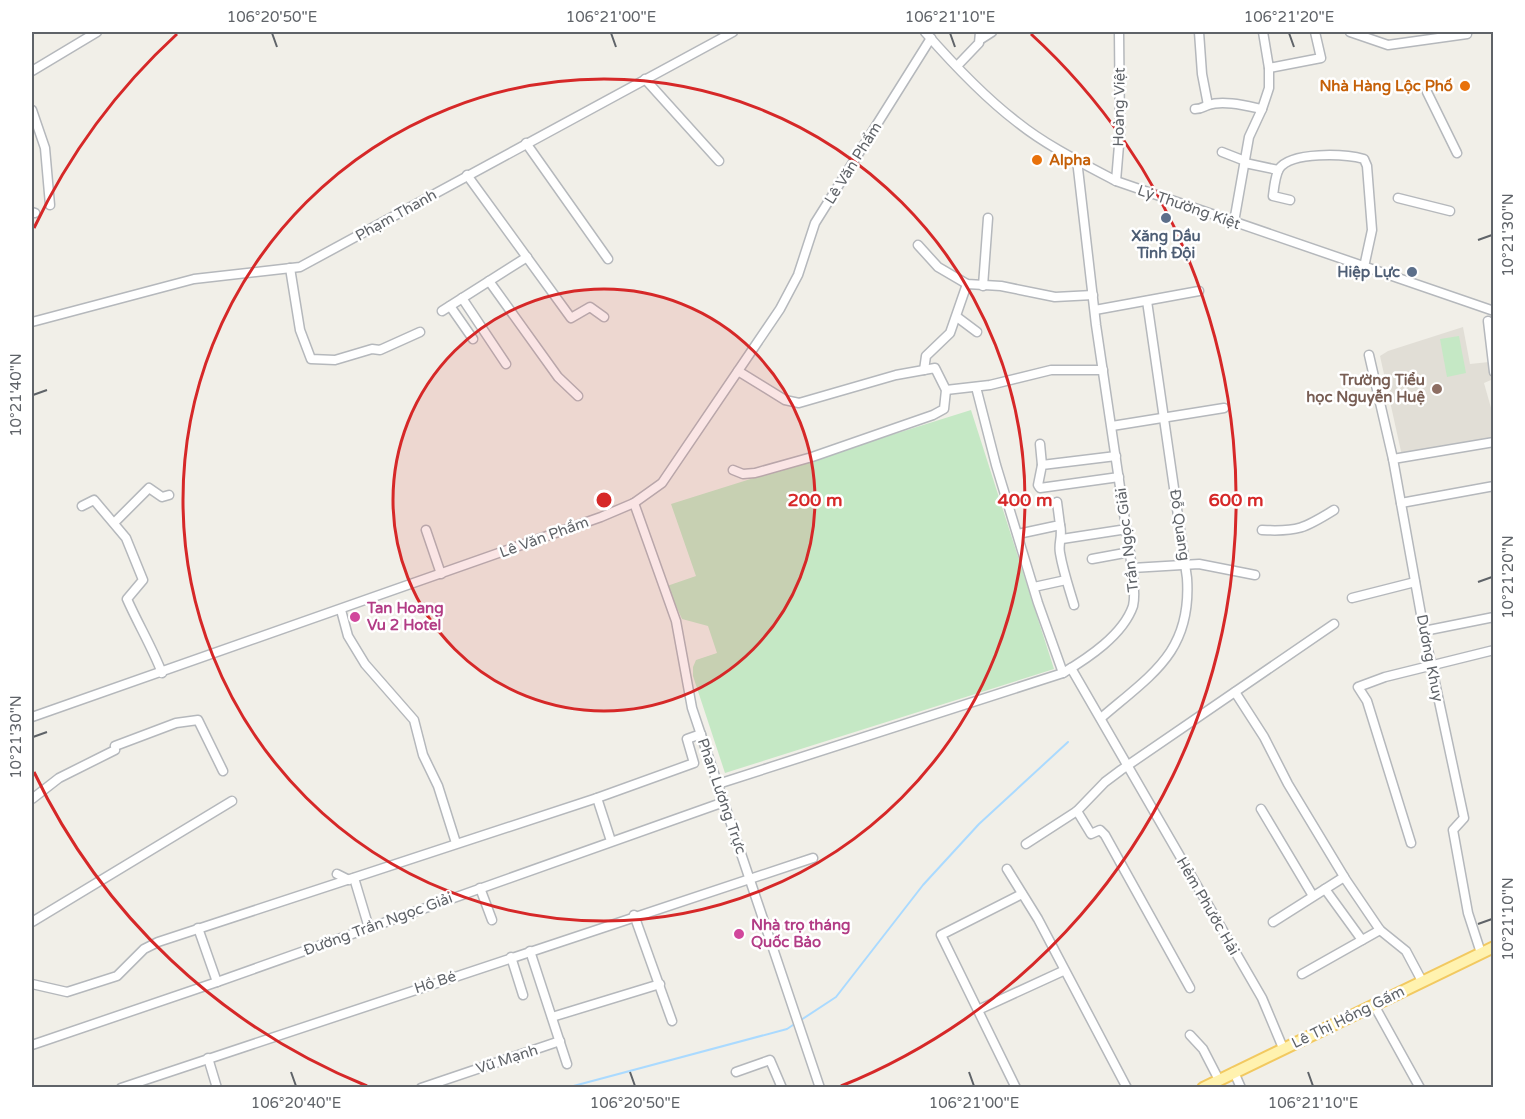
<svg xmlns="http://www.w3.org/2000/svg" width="1525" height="1119" font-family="'Varela Round',sans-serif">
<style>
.education{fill:#e1ded6}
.green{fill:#c5e8c5}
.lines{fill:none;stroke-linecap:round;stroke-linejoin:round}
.stream{stroke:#aadaff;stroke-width:2}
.minor-casing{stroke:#b5b8bc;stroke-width:11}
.major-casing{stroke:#f2c960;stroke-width:14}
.minor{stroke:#fff;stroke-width:8}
.major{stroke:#fff2af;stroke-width:10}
.ticks{fill:none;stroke:#5f6368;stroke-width:2}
.ring{fill:none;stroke:#d62828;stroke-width:3}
.food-dot{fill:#e8710a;stroke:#fff;stroke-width:2}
.service-dot{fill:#5c6f8a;stroke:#fff;stroke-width:2}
.education-dot{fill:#8d6e63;stroke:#fff;stroke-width:2}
.hotel-dot{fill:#d1479c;stroke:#fff;stroke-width:2}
.labels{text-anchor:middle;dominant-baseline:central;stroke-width:5;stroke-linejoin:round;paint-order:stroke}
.food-label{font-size:15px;font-weight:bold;fill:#c56008;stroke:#fff;text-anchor:end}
.street-label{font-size:15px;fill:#5f6368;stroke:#fff}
.service-label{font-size:15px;font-weight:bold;fill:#4e5e75;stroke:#fff}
.education-label{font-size:15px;font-weight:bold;fill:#785e54;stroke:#fff;text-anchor:end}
.hotel-label{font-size:15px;font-weight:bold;fill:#b23c85;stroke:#fff;text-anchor:start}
.centre{fill:#d62828;stroke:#fff;stroke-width:3}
.ring-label{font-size:18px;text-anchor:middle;font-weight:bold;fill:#d62828;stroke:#fff;stroke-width:5;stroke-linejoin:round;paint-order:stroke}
.neatline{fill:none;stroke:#5f6368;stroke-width:2}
.ticks-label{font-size:15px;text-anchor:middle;fill:#5f6368}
</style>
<rect width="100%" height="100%" fill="#f1efe8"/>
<polygon class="education" points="1463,327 1470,364 1489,362 1491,380 1484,383 1493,415 1493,440 1402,456 1380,356 1388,351"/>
<g class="green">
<polygon points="1459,336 1466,373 1447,377 1440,339"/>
<polygon points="971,410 1054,669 725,773 693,676 693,667 696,660 717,653 708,626 682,619 667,586 696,576 671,504"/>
</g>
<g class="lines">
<g class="stream">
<polyline points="801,1020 836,997 923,885 979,824 1068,742"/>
<polyline points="566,1088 787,1029 796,1023"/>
</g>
<g class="minor-casing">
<g id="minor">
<path d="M925 32C953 64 983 96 1017 122 1047 146 1082 163 1116 181L1494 311"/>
<polyline points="1199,32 1202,74 1208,105"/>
<polyline points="1263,32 1269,68 1321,58 1315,32"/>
<polyline points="1350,32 1388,45 1467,34"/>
<polyline points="981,39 992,32"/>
<polyline points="957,66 979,43 980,32"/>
<polyline points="32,71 97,32"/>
<polyline points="645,79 719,161"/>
<polyline points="1427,92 1457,153"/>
<path d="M1195 109C1202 109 1203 107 1208 105 1224 100 1247 106 1262 109"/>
<polyline points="32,110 45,148 50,205"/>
<polyline points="526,143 608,259"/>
<polyline points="1222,152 1245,161"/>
<polyline points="1245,163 1278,170"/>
<polyline points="467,175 571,318 590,307 604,317"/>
<polyline points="1116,181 1120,133 1119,32"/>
<polyline points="1398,198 1450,211"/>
<path d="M1290 200 1273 196C1274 188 1275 176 1279 169 1291 151 1345 154 1364 159L1367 166 1372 230 1364 267"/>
<polyline points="32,212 35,213"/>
<polyline points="1234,222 1249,137 1262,109 1269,88 1269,68"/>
<polyline points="918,245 938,267 967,284 1001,286 1055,297 1093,295"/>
<polyline points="290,268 300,330 311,359 335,360 372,349 380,350 420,332"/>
<polyline points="489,281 558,377 578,396"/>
<polyline points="983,286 988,218"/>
<polyline points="462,298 506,364"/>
<polyline points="450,306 473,339"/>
<polyline points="1095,310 1199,291"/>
<polyline points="442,311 527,257"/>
<polyline points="957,317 977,332"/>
<polyline points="1488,321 1494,372"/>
<polyline points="32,322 194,279 300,267 733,32"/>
<polyline points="1369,355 1393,459 1424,631 1464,818 1453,830 1468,913 1481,953"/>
<polyline points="924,370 926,356 950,333 967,284"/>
<polyline points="976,387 996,465 1038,603 1063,673"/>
<polyline points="946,390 990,385 1051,370 1103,370"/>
<polyline points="1112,426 1224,408"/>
<polyline points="1040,444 1042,465"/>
<polyline points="1116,456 1042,465 1038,485 1040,488 1119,477"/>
<polyline points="1393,459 1494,442"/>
<polyline points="733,470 743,474 755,473 812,457 933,415 944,409 946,390 935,368 896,375 799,403 785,400 738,371"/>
<polyline points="634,503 676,621 692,708 820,1088"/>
<polyline points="1401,503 1494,486"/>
<path d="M82 506 94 500 126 538 143 580 127 599C138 624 152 647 162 673"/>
<polyline points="115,522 149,488 162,497 169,495"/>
<path d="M1060 525C1063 536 1058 543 1060 553 1063 571 1069 588 1074 605"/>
<polyline points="426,530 441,574"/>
<path d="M1262 530C1298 532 1305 528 1334 510"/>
<polyline points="1018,534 1060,525 1057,502"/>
<polyline points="1062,539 1127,529"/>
<polyline points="1092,559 1130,552"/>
<polyline points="1132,568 1199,564 1255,575"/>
<polyline points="1034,587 1066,580"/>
<polyline points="1352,598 1415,582"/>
<polyline points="341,610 348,636 365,664 414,720 423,755 438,786 456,843"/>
<polyline points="1424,631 1494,617"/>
<polyline points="1071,668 1262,998 1283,1048"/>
<polyline points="1235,692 1264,737 1288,784 1346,880 1380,930 1406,951 1422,981"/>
<polyline points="32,717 601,517 634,503 662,483 780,309 798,275 815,223 931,38"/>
<path d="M1101 718C1152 674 1192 652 1187 578L1147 301"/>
<polyline points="115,746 176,723 198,720 223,771"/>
<path d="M718 784 1063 673C1088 658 1123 635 1133 606 1136 594 1133 580 1132 568L1096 325 1077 160"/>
<polyline points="597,798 611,841"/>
<polyline points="32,799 59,778 115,750"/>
<polyline points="1261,809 1313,896"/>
<polyline points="1077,811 1091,834 1100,830 1105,835 1190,988"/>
<polyline points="1411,843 1367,701 1358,687 1385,677 1494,650"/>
<polyline points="1026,844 1077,811 1105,782 1121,770 1334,624"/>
<polyline points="1007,869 1038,919 1127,1088"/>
<polyline points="337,874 349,880"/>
<polyline points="354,878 369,928"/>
<polyline points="480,888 492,920"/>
<polyline points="1325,889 1362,940"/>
<polyline points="634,915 672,1021"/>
<polyline points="32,922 232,801"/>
<polyline points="1273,922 1344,877"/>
<polyline points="198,928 217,982"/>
<polyline points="530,951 567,1064"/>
<polyline points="511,957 523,995"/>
<polyline points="1302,974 1380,930"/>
<polyline points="32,984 67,992 117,976 144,949 158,942 597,798 694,763 687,739 701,734"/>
<polyline points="1374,1005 1420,1088"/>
<polyline points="978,1010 1063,971"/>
<polyline points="552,1017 660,984"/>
<polyline points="1190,1035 1203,1049 1219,1080"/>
<polyline points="32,1045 217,982 724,802"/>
<polyline points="208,1058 217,1088"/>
<polyline points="736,1072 770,1060 782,1088"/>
<polyline points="1234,1072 1241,1088"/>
<polyline points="121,1088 813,858"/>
<polyline points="421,1088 560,1041"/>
<polyline points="1016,1088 941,935 1022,894"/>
</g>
</g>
<g class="major-casing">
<polyline id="major" points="1203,1088 1494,947"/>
</g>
<use href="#minor" class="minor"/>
<use href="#major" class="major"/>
</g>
<path class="ticks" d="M272 33 277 47M611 33 616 47M950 33 955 47M1289 33 1294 47M1478 240 1492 235M33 395 47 390M1478 582 1492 577M33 737 47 732M1478 924 1492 919M291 1072 296 1086M630 1072 635 1086M969 1072 974 1086M1308 1072 1313 1086"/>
<circle cx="604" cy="500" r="211" fill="#d62828" fill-opacity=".12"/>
<g class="ring">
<circle cx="604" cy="500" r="211"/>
<circle cx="604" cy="500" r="421"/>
<path d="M367 1086A632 632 0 0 1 34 772M34 228A632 632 0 0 1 177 34M1031 34A632 632 0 0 1 841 1086"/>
</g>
<g class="food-dot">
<circle cx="1465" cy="86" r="6"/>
<circle cx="1037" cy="160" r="6"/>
</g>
<g class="service-dot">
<circle cx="1166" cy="218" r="6"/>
<circle cx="1412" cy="272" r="6"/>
</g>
<circle class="education-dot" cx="1437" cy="389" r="6"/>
<g class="hotel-dot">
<circle cx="355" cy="617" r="6"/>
<circle cx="739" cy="934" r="6"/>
</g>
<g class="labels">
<g class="food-label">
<text x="1453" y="86">Nhà Hàng Lộc Phố</text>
<text x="1049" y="160" text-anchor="start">Alpha</text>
</g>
<g class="street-label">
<text transform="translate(1119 107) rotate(-89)">Hoàng Việt</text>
<text transform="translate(853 163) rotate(-58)">Lê Văn Phẩm</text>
<text transform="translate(1189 207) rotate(19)">Lý Thường Kiệt</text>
<text transform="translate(396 215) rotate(-29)">Phạm Thanh</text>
<text transform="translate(1180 525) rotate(82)">Đỗ Quang</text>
<text transform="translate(544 537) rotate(-20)">Lê Văn Phẩm</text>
<text transform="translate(1127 540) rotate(-97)">Trần Ngọc Giải</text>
<text transform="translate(1430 658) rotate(79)">Dương Khuy</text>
<text transform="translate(722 796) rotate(71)">Phan Lương Trực</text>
<text transform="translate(1208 906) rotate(60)">Hẻm Phước Hải</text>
<text transform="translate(378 924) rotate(-20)">Đường Trần Ngọc Giải</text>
<text transform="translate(435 982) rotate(-18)">Hồ Bé</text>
<text transform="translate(1348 1017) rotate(-26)">Lê Thị Hồng Gấm</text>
<text transform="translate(507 1059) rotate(-18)">Vũ Mạnh</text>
</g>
<g class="service-label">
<text x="1166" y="236">Xăng Dầu<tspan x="1166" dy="17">Tỉnh Đội</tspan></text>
<text x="1400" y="272" text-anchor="end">Hiệp Lực</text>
</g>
<g class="education-label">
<text x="1425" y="380">Trường Tiểu<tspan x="1425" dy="17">học Nguyễn Huệ</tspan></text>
</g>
<g class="hotel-label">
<text x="367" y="608">Tan Hoang<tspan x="367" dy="17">Vu 2 Hotel</tspan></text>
<text x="751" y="925">Nhà trọ tháng<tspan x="751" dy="17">Quốc Bảo</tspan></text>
</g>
</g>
<circle cx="604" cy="500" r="9" class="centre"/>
<g class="ring-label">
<text x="815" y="506">200 m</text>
<text x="1025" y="506">400 m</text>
<text x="1236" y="506">600 m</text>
</g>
<rect width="1525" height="1119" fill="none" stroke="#ffffff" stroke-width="66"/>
<rect x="33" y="33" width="1459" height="1053" class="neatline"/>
<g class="ticks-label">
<text x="272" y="22">106°20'50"E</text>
<text x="611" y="22">106°21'00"E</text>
<text x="950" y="22">106°21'10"E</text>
<text x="1289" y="22">106°21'20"E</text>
<text transform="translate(1508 235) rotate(-90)" y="5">10°21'30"N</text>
<text transform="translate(16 395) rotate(-90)" y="5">10°21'40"N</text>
<text transform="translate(1508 577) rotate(-90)" y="5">10°21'20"N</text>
<text transform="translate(16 737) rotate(-90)" y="5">10°21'30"N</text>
<text transform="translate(1508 919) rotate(-90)" y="5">10°21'10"N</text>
<text x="296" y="1108">106°20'40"E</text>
<text x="635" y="1108">106°20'50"E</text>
<text x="974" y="1108">106°21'00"E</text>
<text x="1313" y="1108">106°21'10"E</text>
</g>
</svg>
